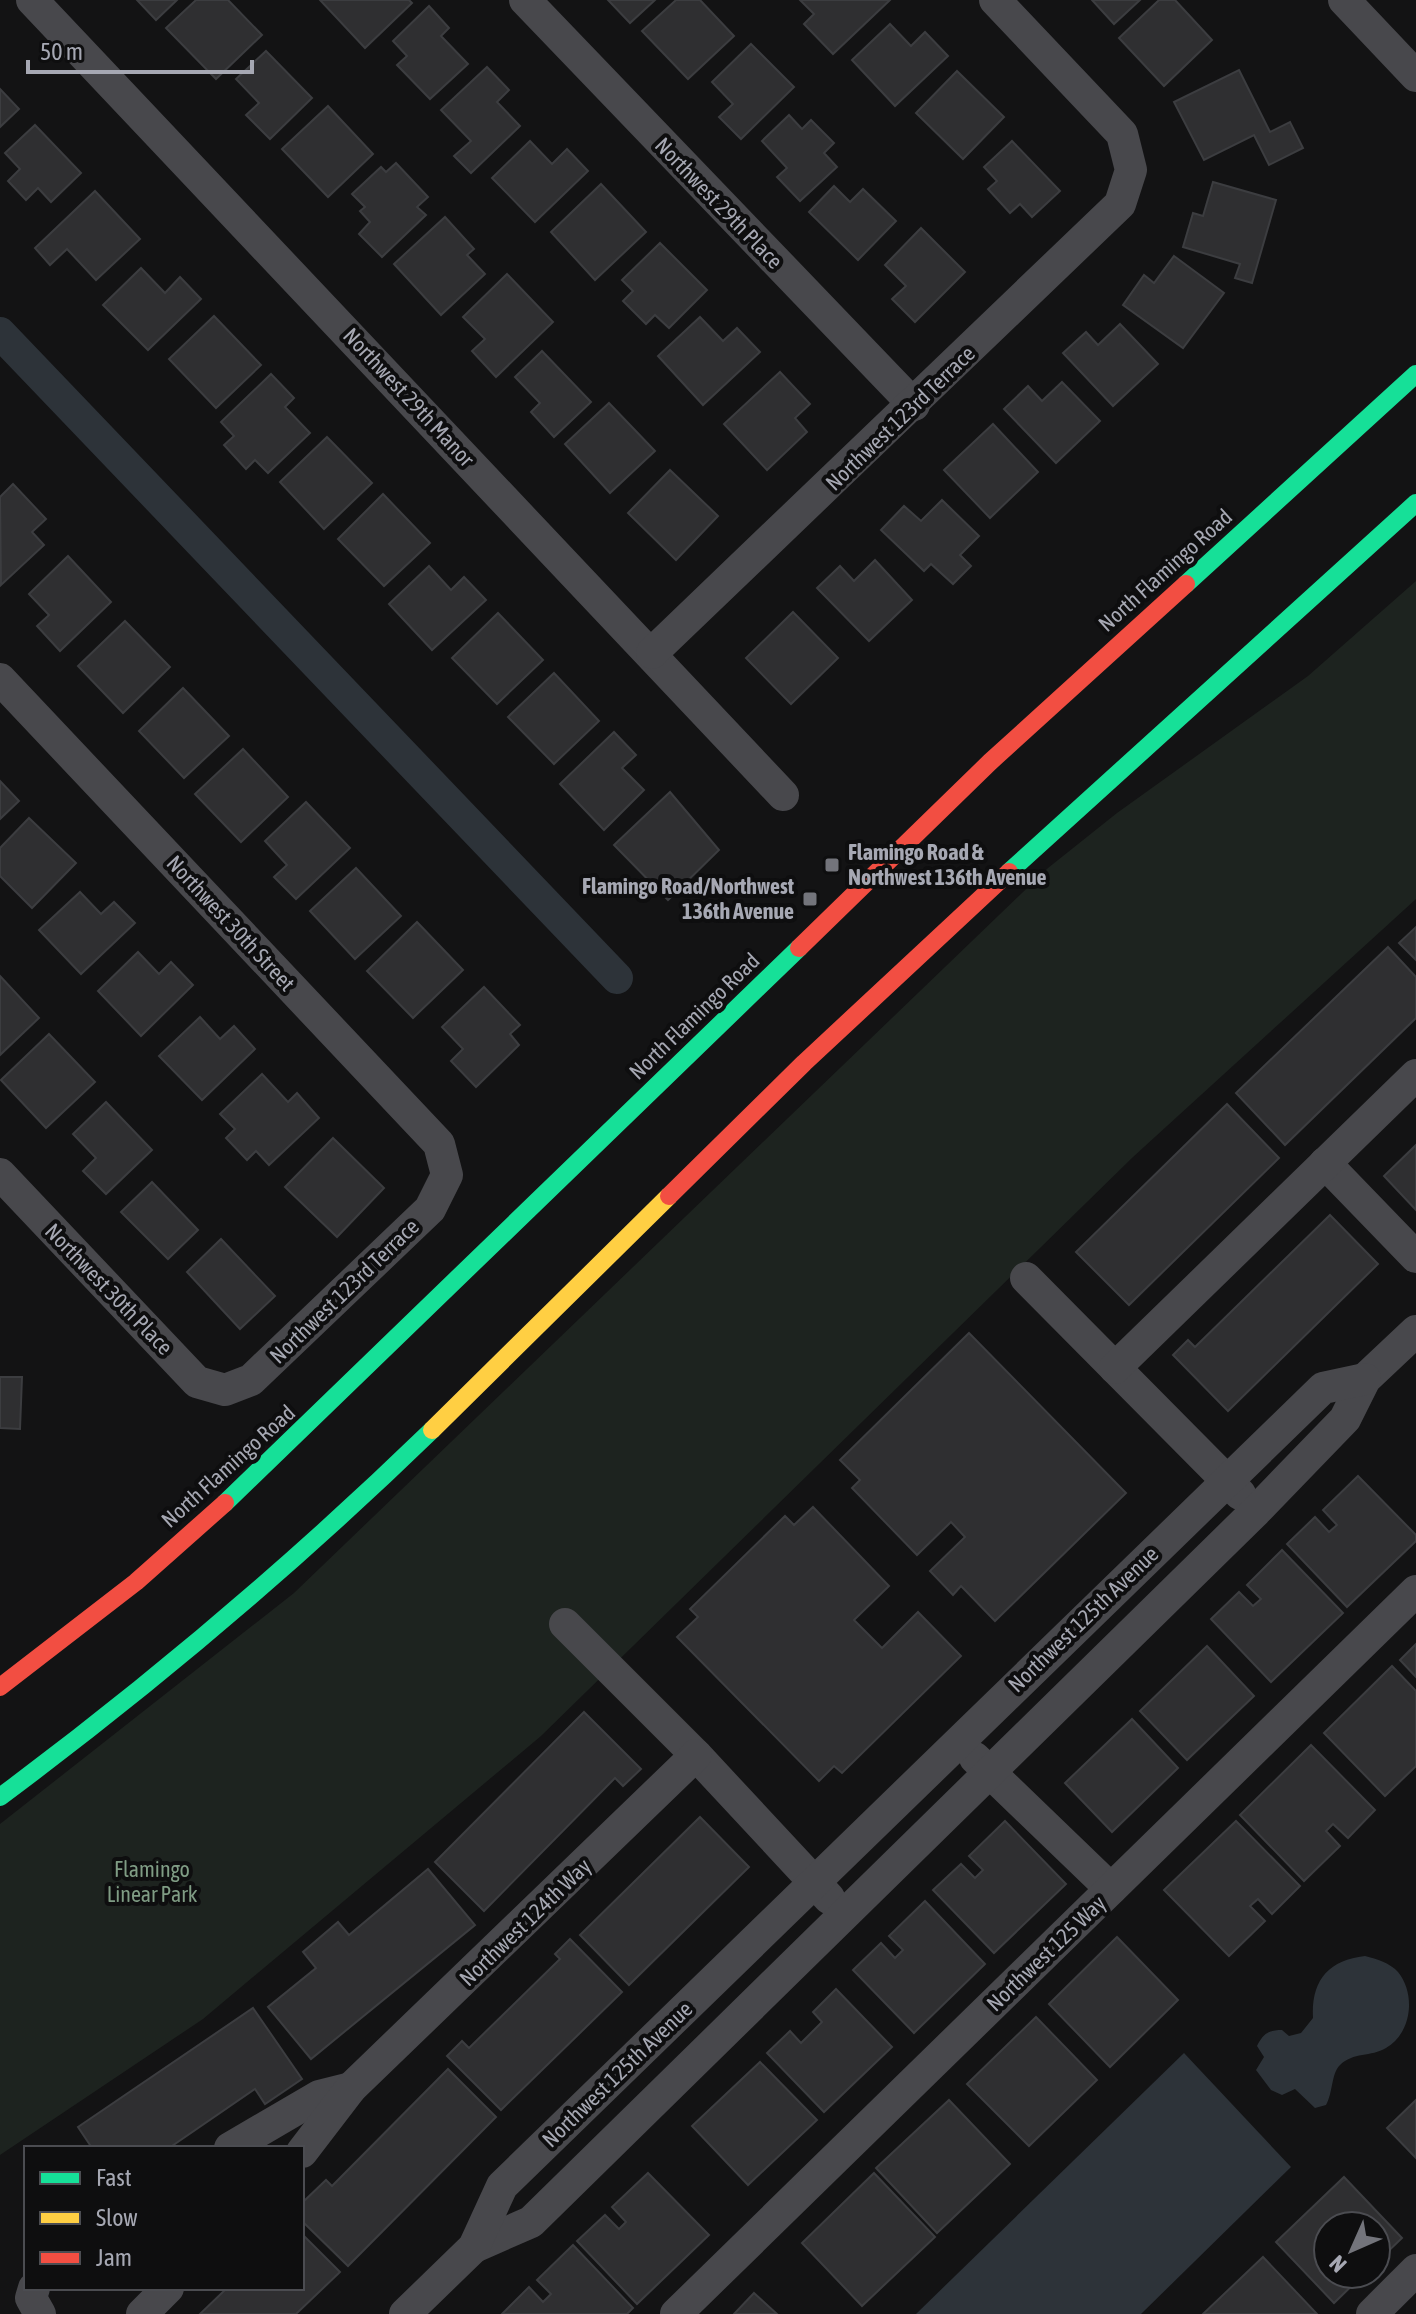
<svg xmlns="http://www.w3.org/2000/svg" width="1416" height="2314" font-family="'Asap Condensed',sans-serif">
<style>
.green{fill:#1d231f}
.water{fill:#2d3339}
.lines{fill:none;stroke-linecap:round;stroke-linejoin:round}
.canal{stroke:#2d3339;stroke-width:32}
.building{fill:#2f2f31;stroke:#3c3d40;stroke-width:2}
.street{stroke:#48484c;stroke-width:32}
.fast{stroke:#16e098;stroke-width:18}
.slow{stroke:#ffcf43;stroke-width:18}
.jam{stroke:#f24e42;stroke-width:18}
.poi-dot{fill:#73747b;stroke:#0e0e0f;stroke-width:3}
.labels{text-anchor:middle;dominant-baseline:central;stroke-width:8;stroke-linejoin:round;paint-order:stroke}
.street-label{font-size:22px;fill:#a6a8b3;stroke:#0e0e0f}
.poi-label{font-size:22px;font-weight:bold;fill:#a6a8b3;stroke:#0e0e0f;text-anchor:start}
.park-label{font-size:22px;fill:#7f9c84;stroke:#0e0e0f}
</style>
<rect width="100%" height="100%" fill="#131314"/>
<polygon class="green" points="1416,581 1416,899 1133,1157 541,1736 203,2019 0,2155 0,1824 294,1593 1048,868 1117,813 1308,676"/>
<g class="water">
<path d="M1365 1956C1377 1959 1390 1963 1398 1972 1416 1994 1412 2033 1386 2048 1371 2057 1353 2052 1340 2065 1331 2074 1333 2093 1326 2105L1315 2108 1295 2089 1282 2095 1271 2090 1256 2070 1264 2057 1257 2046C1263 2034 1268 2030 1282 2030L1289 2036 1301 2033 1313 2018C1311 1981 1328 1960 1365 1956Z"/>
<polygon points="1184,2053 1291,2167 1141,2314 916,2314"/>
</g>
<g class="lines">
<polyline class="canal" points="0,333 617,978"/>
</g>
<g class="building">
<polygon points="137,0 177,0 156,20"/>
<polygon points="196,0 228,0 262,35 216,79 166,28"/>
<polygon points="320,0 409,0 412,3 365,48"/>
<polygon points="608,0 655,0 630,23"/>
<polygon points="676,0 700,0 734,36 688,79 642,31"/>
<polygon points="800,0 890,0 833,54 804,24 814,14"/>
<polygon points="1092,0 1140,0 1114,24"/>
<polygon points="1159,0 1175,0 1212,40 1164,86 1119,38"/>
<polygon points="429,6 449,28 441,36 468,64 430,99 397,65 407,56 393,41"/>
<polygon points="890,24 911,46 925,32 948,56 895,106 852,60"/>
<polygon points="751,44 794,87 741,139 719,117 733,104 712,82"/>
<polygon points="266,51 312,98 270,139 246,115 259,103 236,79"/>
<polygon points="487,67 509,90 497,102 520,126 471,173 454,156 471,141 441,110"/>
<polygon points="1239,70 1270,132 1290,122 1303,148 1269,165 1254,135 1204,160 1174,102"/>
<polygon points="957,71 1004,117 963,159 916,113"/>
<polygon points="0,89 19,109 0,127"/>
<polygon points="328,106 373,154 328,197 282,149"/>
<polygon points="789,115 802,129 811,120 834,143 824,153 837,167 800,201 777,177 787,168 762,141"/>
<polygon points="35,125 81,173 51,202 38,188 26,200 8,181 20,169 5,153"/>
<polygon points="530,141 552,164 567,149 588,171 535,222 492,178"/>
<polygon points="1012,141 1060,191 1032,217 1020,204 1010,213 988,189 997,181 984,167"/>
<polygon points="396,163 428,197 417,207 426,215 382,257 359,234 370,222 360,211 365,207 352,194 381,167 386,172"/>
<polygon points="1213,182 1276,200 1252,283 1235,278 1240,264 1183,247 1193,213 1203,216"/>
<polygon points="601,184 646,232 595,280 551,232"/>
<polygon points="834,186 850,202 863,189 896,221 858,260 809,212"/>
<polygon points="95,191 140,239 96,280 67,249 50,265 35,248"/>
<polygon points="445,217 474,249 467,255 485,274 441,315 394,264"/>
<polygon points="921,228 965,272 915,322 892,299 906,286 885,265"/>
<polygon points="660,243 707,290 669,328 655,315 646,324 623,301 633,291 622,280"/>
<polygon points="1174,256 1224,293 1183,348 1123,305 1144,275 1154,283"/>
<polygon points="141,268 165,293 180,277 201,299 148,350 103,305"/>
<polygon points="507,274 553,322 496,377 472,351 485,339 463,317"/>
<polygon points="214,316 261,365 216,408 169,359"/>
<polygon points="700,317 723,341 737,328 760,352 703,405 658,356"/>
<polygon points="1120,324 1158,364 1113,406 1063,353 1086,332 1098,345"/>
<polygon points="542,351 591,402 554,437 531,412 540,403 515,377"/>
<polygon points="780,372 810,404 795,418 807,432 767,470 724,424"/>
<polygon points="271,374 294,398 285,407 310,433 268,473 255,460 246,469 224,445 234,436 221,422"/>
<polygon points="1062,382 1100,421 1056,463 1004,409 1028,386 1042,401"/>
<polygon points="609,403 655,451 610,493 565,444"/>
<polygon points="993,424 1038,472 990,518 944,470"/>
<polygon points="327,437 372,483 324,529 280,482"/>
<polygon points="670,470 718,516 676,560 628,513"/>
<polygon points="13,484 46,519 32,532 44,545 1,585 0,497"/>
<polygon points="383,494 430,543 384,586 338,539"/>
<polygon points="942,500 979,536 960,555 971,566 953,584 931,564 924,571 881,530 904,506 921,521"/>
<polygon points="68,556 111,602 60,651 37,626 49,615 29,594"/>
<polygon points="875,560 912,600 869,641 817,588 840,566 854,581"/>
<polygon points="429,566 451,590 464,577 486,600 432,650 389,604"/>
<polygon points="793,612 838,658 791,704 746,658"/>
<polygon points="498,613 543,660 497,704 452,658"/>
<polygon points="125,621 170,667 123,713 78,666"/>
<polygon points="554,673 599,721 554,764 508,717"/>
<polygon points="183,688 229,736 184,778 139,731"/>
<polygon points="614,732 636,755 622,768 644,790 604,830 560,784"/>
<polygon points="243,749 288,797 241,842 195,794"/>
<polygon points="0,781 19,801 0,819"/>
<polygon points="670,792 719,850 668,900 614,845"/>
<polygon points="306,802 350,848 296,899 274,877 287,865 265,841"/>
<polygon points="29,818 76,863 32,908 0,876 0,848"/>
<polygon points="356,868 401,916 355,959 310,911"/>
<polygon points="80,892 101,914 114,902 135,923 81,974 39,930"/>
<polygon points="417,922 463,970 413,1018 367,971"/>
<polygon points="1416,927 1416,960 1399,943"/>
<polygon points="1388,947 1416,977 1416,1018 1285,1145 1236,1093"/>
<polygon points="138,952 159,974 171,962 193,985 141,1036 98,991"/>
<polygon points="0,976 39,1018 0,1055"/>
<polygon points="484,987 520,1025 510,1034 519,1045 476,1087 451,1061 463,1049 442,1027"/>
<polygon points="200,1017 220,1039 234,1026 255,1049 202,1100 159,1056"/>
<polygon points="49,1034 95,1082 46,1128 1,1080"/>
<polygon points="262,1074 288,1102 297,1093 319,1118 269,1165 256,1151 247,1160 226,1138 235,1129 220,1114"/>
<polygon points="106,1102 152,1150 106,1194 83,1171 96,1158 73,1134"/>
<polygon points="1227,1104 1279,1158 1129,1305 1076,1252"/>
<polygon points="333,1138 384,1188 337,1237 285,1187"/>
<polygon points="1416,1145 1416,1210 1384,1176"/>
<polygon points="152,1182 198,1230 168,1259 121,1212"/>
<polygon points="1330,1215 1378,1264 1228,1411 1173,1355 1188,1340 1195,1347"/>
<polygon points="221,1239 275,1296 240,1329 187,1272"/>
<polygon points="969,1333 1126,1493 995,1621 961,1586 953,1595 930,1571 965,1537 951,1522 917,1555 852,1488 860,1480 840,1460"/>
<polygon points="0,1377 22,1377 20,1429 0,1428"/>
<polygon points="1358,1476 1416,1535 1416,1541 1347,1607 1287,1544 1315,1517 1329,1532 1337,1525 1323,1510"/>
<polygon points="813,1507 889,1586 854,1620 882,1648 918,1612 961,1656 842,1773 834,1766 819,1781 677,1637 698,1617 690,1609 785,1516 794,1525"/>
<polygon points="1282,1550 1343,1613 1271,1682 1211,1619 1239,1592 1253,1606 1261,1599 1247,1585"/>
<polygon points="1416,1644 1416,1677 1400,1660"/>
<polygon points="1207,1646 1254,1696 1187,1760 1140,1711"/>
<polygon points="1392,1666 1416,1691 1416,1766 1385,1796 1324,1733"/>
<polygon points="584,1712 641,1769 623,1786 615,1778 484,1911 435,1862"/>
<polygon points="1132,1719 1178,1768 1112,1832 1065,1783"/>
<polygon points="1311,1745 1375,1810 1348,1838 1333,1824 1326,1831 1340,1846 1304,1881 1240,1815"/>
<polygon points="700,1817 749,1867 629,1985 580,1935"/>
<polygon points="1005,1821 1066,1884 994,1953 933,1890 961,1864 975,1878 983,1870 969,1856"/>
<polygon points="1236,1821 1300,1886 1272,1914 1258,1899 1250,1906 1265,1921 1229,1956 1164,1890"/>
<polygon points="428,1869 475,1925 311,2059 268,2007 316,1968 303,1952 338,1922 349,1935"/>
<polygon points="925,1901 985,1964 914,2033 853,1970 881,1943 895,1958 903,1950 889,1936"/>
<polygon points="1117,1937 1178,2000 1110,2067 1049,2004"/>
<polygon points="570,1939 622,1992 501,2110 447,2056 462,2041 469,2048 560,1959 555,1954"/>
<polygon points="836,1989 892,2047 824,2112 767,2053 790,2031 801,2043 822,2022 813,2012"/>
<polygon points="253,2008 302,2079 265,2104 255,2089 169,2148 92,2148 78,2127"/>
<polygon points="1036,2017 1097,2080 1029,2146 967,2084"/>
<polygon points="760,2062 817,2120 748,2185 692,2126"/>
<polygon points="448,2069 496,2117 348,2266 302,2221 302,2203 326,2180 332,2186"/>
<polygon points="949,2100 1010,2164 937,2233 876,2168"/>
<polygon points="1416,2100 1416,2158 1387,2128"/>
<polygon points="648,2173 709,2235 637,2304 577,2241 605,2215 619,2229 626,2222 612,2207"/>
<polygon points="874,2173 935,2237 862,2306 802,2243"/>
<polygon points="1344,2177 1402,2238 1376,2263 1376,2226 1328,2226 1328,2274 1364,2274 1334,2303 1276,2242"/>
<polygon points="302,2234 340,2272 296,2314 200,2314 227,2288 302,2288"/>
<polygon points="573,2245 633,2308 627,2314 502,2314 529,2287 543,2302 551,2294 537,2280"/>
<polygon points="1263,2257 1317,2314 1203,2314"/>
<polygon points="754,2293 777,2314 734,2314"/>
</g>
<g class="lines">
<g class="street">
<polyline points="32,0 783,795"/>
<polyline points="525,0 914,405"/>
<polyline points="1344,0 1416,76"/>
<polyline points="652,653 1120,204 1131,170 1122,134 995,0"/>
<polyline points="0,679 439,1144 447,1175 430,1209 251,1380 225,1390 197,1382 0,1174"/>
<polyline points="1325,1163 1416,1257"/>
<polyline points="1026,1278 1240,1494"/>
<polyline points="1115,1368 1416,1075"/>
<polyline points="565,1624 696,1755 829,1898"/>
<polyline points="975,1758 1111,1889"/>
<polyline points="230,2148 319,2096 351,2088"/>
<polyline points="302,2152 351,2088 696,1755"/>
<polyline points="474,2247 531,2222 1256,1511 1345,1419 1365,1379 1416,1331"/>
<polyline points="34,2288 31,2298 40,2314"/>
<polyline points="142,2314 168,2288"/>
<polyline points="405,2314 474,2247 502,2186 1323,1388 1365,1379"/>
<polyline points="676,2314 1416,1591"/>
<polyline points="1372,2314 1416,2270"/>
</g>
<g class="fast">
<polyline points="1186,584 1416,374"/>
<polyline points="1009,872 1416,503"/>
<polyline points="225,1503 799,948"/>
<path d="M0 1797C152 1684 296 1562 432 1430"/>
</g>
<polyline class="slow" points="432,1430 669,1196"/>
<g class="jam">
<polyline points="799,948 990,762 1186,584"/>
<polyline points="669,1196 804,1063 1009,872"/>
<polyline points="0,1687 136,1582 225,1503"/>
</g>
</g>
<g class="poi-dot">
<rect x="824" y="857" width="16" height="16" rx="4"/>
<rect x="802" y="891" width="16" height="16" rx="4"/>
</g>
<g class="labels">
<g class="street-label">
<text transform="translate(719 203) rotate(46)">Northwest 29th Place</text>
<text transform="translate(409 397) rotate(47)">Northwest 29th Manor</text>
<text transform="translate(900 418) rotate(-44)">Northwest 123rd Terrace</text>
<text transform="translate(1165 570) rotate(-42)">North Flamingo Road</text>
<text transform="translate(231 923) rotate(47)">Northwest 30th Street</text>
<text transform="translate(694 1016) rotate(-44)">North Flamingo Road</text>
<text transform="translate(109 1289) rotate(46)">Northwest 30th Place</text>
<text transform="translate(344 1291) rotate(-44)">Northwest 123rd Terrace</text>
<text transform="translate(228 1466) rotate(-42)">North Flamingo Road</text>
<text transform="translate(1083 1619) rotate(-44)">Northwest 125th Avenue</text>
<text transform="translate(525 1922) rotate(-44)">Northwest 124th Way</text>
<text transform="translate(1046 1953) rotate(-44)">Northwest 125 Way</text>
<text transform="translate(617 2074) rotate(-44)">Northwest 125th Avenue</text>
</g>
<g class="poi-label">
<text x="848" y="852">Flamingo Road &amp;<tspan x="848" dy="25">Northwest 136th Avenue</tspan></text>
<text x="794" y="886" text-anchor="end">Flamingo Road/Northwest<tspan x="794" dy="25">136th Avenue</tspan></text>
</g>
<g class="park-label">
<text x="152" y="1869">Flamingo<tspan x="152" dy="25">Linear Park</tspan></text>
</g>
</g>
<rect x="24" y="2146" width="280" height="144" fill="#0e0e0f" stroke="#4b4c51" stroke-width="2"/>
<rect x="40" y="2172" width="40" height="12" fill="#16e098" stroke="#4b4c51" stroke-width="2"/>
<text x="96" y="2186" font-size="24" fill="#a6a8b3">Fast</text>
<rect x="40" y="2212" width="40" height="12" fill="#ffcf43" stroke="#4b4c51" stroke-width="2"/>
<text x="96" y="2226" font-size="24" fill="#a6a8b3">Slow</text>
<rect x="40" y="2252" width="40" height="12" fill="#f24e42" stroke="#4b4c51" stroke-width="2"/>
<text x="96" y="2266" font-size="24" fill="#a6a8b3">Jam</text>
<g transform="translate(1352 2250) rotate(225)"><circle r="38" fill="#0e0e0f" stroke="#4b4c51" stroke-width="2"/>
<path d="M0-6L14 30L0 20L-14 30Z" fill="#73747b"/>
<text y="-12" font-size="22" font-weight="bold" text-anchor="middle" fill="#a6a8b3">N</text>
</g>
<path d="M28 60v12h224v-12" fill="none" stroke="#a6a8b3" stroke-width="4"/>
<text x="40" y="60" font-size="24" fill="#a6a8b3" stroke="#0e0e0f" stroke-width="6" paint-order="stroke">50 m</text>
</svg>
